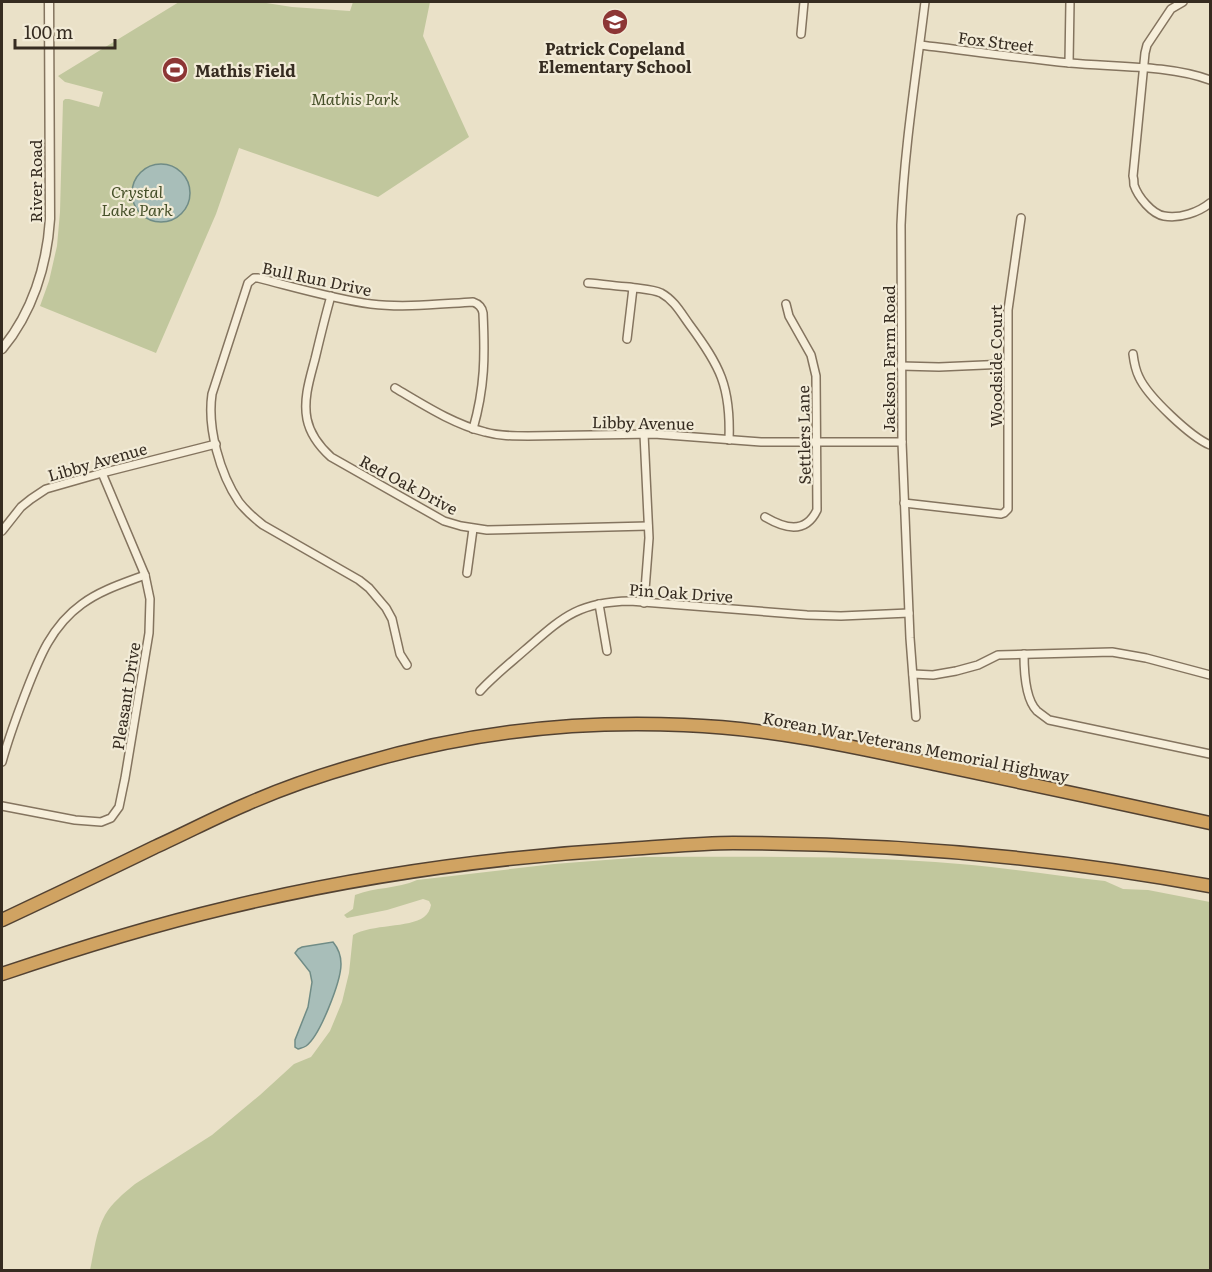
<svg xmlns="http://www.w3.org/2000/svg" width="1212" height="1272" font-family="Literata,serif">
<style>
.green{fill:#c1c79d}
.water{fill:#a8beb9;stroke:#708c86;stroke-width:1.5}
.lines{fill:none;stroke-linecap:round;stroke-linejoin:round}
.minor-casing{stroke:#84745f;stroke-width:10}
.tertiary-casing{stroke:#84745f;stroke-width:11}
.motorway-casing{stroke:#534232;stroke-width:15}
.minor{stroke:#f6eeda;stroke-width:7}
.tertiary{stroke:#f6eeda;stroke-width:8}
.motorway{stroke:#d0a362;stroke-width:12}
.labels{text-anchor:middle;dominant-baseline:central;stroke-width:4.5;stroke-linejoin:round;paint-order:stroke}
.street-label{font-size:16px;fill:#362c21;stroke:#f2ebd7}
.poi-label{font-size:16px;font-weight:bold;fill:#362c21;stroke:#f2ebd7}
.park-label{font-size:16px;font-style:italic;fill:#465029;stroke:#f2ebd7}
</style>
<rect width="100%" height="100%" fill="#eae1c8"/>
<g class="green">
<polygon points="179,2 260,2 292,7 350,11 353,2 430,2 423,36 469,137 378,197 239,148 216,214 156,353 40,306 49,281 57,246 60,212 63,101 65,99 69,99 99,107 103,92 65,82 58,76"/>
<path d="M644 857C749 857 855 855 960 864 1008 868 1057 876 1105 881L1123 889 1148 890 1210 902V1270H90C94 1252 96 1231 105 1215 112 1203 124 1193 135 1184L212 1135 260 1095 294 1064 311 1057 314 1053 330 1031 342 1002 349 973 353 935C372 924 409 928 424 917 428 914 430 910 431 905L429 901 423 899 387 910 347 918 344 915 353 909 355 895C375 887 397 889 417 880L554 864Z"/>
</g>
<g class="water">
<circle cx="161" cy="193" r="29"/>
<path d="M333 942C338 948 341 956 341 964 341 981 320 1036 306 1046 303 1048 301 1048 298 1049L295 1047V1040L308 1007 312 982 310 972 295 953 298 949 302 947Z"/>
</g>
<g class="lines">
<g class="minor-casing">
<g id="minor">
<path d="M1183 2 1171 9 1147 45 1145 53 1133 176C1134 179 1134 182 1134 185 1138 197 1152 214 1164 216 1180 219 1199 212 1210 203"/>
<polyline points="801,34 804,2"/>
<path d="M920 45C970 51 1020 58 1070 63 1114 67 1170 65 1210 80"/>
<polyline points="1069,63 1070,2"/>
<path d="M588 283C602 284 616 286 629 287 640 289 652 289 661 293 674 300 681 313 689 324 720 366 731 386 729 440"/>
<path d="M331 296C325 317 320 338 315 359 310 378 303 399 307 419 310 434 320 447 331 457L444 521 461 526 487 530 648 526"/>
<polyline points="627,339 633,288"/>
<path d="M1133 354C1134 362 1136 371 1139 377 1148 397 1191 437 1210 445"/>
<polyline points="901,366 939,367 1007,364"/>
<path d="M395 388C424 405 453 424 485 432 499 436 513 436 528 436L654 434 761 442H902"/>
<polyline points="904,503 1001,514 1004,513 1008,509 1008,310 1021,218"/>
<path d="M765 517C784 528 805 535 817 510L816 376 811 355 789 316 786 304"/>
<polyline points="2,531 21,507 31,499 46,489 102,473 216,444"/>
<polyline points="467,573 473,529"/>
<polyline points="644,603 649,538 644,434"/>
<polyline points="599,604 607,651"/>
<path d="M1024 654C1024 670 1025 699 1037 711 1041 714 1045 717 1049 720L1210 754"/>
<path d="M407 665 400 654 392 619 386 608 369 588 359 580 263 525C254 518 246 511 239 502 220 474 207 428 212 394L248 283 254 278H258C294 287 334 299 371 304 404 308 439 304 473 302 479 304 482 307 483 313 485 356 485 387 473 429"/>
<polyline points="913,674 933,675 956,671 978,665 998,655 1112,652 1146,658 1210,675"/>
<path d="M480 691C494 676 509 664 525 650 562 618 577 602 630 601L807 615 841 616 909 613"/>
<path d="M916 717 910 638 902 442 901 225C904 150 916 76 925 2"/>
<path d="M2 762C8 740 16 718 24 697 38 661 50 627 82 604 101 590 124 583 145 575"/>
<polyline points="2,806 75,820 101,822 111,818 119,807 125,778 149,633 150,599 145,575 102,473"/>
</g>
</g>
<g class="tertiary-casing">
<path id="tertiary" d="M2 349C32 313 47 266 50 219L49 2"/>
</g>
<g class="motorway-casing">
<g id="motorway">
<path d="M2 920C53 896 104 872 155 847 186 833 216 817 247 804 283 788 321 775 360 764 464 733 575 720 684 725 770 728 855 747 939 765 1029 784 1120 803 1210 823"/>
<path d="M2 974C76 949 150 926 226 908 358 876 493 857 628 849 663 847 698 843 733 843 894 843 1052 857 1210 886"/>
</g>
</g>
<use href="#minor" class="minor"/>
<use href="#tertiary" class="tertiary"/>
<use href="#motorway" class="motorway"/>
</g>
<defs>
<g id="school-disc" transform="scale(1.35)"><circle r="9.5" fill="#8d3635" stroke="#f2ebd7"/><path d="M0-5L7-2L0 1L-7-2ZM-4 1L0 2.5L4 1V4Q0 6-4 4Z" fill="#fff"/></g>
<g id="stadium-disc" transform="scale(1.35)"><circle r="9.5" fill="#8d3635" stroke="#f2ebd7"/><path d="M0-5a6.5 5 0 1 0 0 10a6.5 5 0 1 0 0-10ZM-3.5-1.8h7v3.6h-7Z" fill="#fff"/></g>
</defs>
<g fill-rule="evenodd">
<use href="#school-disc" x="615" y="22"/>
<use href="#stadium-disc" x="175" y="70"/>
</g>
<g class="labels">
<g class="street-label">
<text transform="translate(996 41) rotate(7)">Fox Street</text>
<text transform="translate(35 181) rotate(-90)">River Road</text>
<text transform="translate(317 278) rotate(12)">Bull Run Drive</text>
<text transform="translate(888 359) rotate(-90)">Jackson Farm Road</text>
<text transform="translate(995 366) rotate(-90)">Woodside Court</text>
<text transform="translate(643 422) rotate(1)">Libby Avenue</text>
<text transform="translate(803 435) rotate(-91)">Settlers Lane</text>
<text transform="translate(97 461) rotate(-16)">Libby Avenue</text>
<text transform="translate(409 484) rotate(28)">Red Oak Drive</text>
<text transform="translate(681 592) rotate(4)">Pin Oak Drive</text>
<text transform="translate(125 696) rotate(-81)">Pleasant Drive</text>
<text transform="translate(916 746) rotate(11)">Korean War Veterans Memorial Highway</text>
</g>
<g class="poi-label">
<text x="615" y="48">Patrick Copeland<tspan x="615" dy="18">Elementary School</tspan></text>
<text x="195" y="70" text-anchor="start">Mathis Field</text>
</g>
<g class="park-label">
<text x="355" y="98">Mathis Park</text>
<text x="137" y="191">Crystal<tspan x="137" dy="18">Lake Park</tspan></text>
</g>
</g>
<rect width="1212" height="1272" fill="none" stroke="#362c21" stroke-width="6"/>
<path d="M15 39v9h100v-9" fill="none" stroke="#362c21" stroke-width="3"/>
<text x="24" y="39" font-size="18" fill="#362c21" stroke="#f2ebd7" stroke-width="4.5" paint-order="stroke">100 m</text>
</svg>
